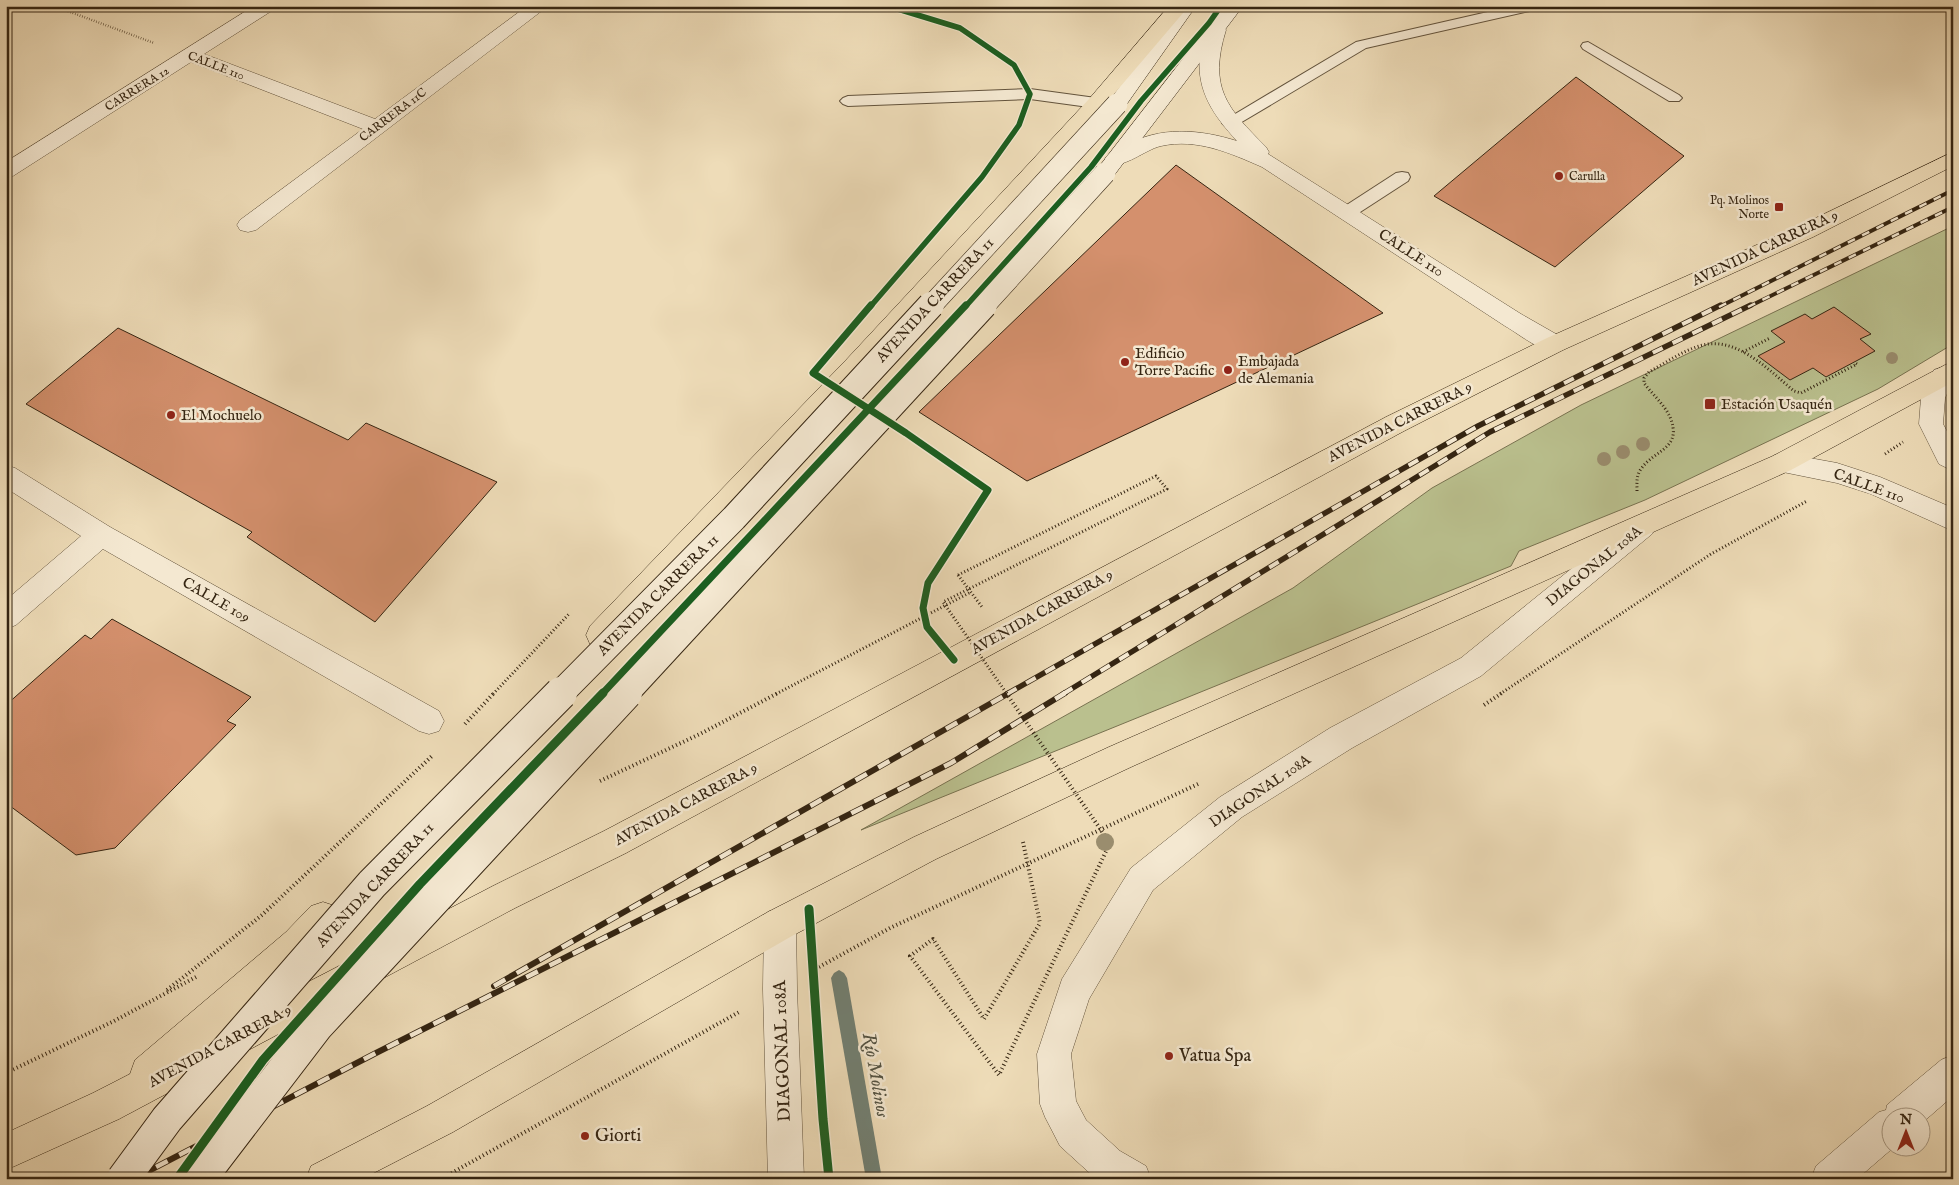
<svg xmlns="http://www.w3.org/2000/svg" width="1959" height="1185" font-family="'IM FELL English',serif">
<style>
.green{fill:#bac08e;stroke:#787250}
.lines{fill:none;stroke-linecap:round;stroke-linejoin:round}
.stream{fill:#717f72;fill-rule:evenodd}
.building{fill:#d4906d;stroke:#352512}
.service-casing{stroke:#63533c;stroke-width:2}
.minor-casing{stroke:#63533c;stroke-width:1}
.tertiary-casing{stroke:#63533c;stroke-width:1}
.secondary-casing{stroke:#352512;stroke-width:1}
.primary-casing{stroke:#352512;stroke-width:1}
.path-far2{stroke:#352512;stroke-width:2.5;stroke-dasharray:0.5 2;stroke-linecap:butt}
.path-far1{stroke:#352512;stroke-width:3;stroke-dasharray:1 2.5;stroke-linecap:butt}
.path{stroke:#352512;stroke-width:4;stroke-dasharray:1 3;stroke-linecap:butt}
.service{fill:#f4e8d1;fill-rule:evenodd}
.minor{fill:#f4e8d1;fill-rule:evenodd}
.tertiary{fill:#f4e8d1;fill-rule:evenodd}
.secondary{fill:#f4e8d1;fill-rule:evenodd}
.primary{fill:#eedcb8;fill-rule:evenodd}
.rail-far2-casing{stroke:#352512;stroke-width:4}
.rail-far1-casing{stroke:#352512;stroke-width:5.5}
.rail-casing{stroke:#352512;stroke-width:6}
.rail-far2{stroke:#f4e8d1;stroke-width:2.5;stroke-dasharray:8;stroke-linecap:butt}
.rail-far1{stroke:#f4e8d1;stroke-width:4;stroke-dasharray:11;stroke-linecap:butt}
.rail{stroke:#f4e8d1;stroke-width:4.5;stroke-dasharray:13;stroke-linecap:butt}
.secondary-bridge-far2-casing{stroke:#352512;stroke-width:22;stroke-linecap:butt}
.secondary-bridge-far1-casing{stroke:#352512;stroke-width:28;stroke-linecap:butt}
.secondary-bridge-casing{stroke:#352512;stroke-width:34;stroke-linecap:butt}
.path-bridge-far1{stroke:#352512;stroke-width:3;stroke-dasharray:1 2.5;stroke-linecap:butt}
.path-bridge{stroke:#352512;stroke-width:4;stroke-dasharray:1 3;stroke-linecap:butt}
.secondary-bridge-far2{stroke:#f4e8d1;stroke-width:21}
.secondary-bridge-far1{stroke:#f4e8d1;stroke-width:26}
.secondary-bridge{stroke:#f4e8d1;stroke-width:32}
.cycleway-far2-casing{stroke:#f4e8d1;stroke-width:8}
.cycleway-far1-casing{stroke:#f4e8d1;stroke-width:10}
.cycleway-casing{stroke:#f4e8d1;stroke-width:12}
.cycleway-far2{stroke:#1b5e20;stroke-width:5.5}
.cycleway-far1{stroke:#1b5e20;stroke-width:7}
.cycleway{stroke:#1b5e20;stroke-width:9}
.tree{fill:#9a8d6e}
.poi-dot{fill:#8f2418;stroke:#f4e8d1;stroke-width:2}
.labels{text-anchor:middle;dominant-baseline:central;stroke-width:5;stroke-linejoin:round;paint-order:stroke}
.far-street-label{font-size:12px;fill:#352512;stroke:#f4e8d1}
.far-poi-label{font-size:12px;fill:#352512;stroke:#f4e8d1;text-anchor:start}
.street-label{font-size:15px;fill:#352512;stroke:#f4e8d1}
.poi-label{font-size:15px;fill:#352512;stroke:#f4e8d1;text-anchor:start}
.near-street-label{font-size:18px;fill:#352512;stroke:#f4e8d1}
.near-poi-label{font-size:18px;fill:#352512;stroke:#f4e8d1;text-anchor:start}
.near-water-label{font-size:19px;font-style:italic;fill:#535242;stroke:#f4e8d1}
</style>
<rect width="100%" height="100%" fill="#eedcb8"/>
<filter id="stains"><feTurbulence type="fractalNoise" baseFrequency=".004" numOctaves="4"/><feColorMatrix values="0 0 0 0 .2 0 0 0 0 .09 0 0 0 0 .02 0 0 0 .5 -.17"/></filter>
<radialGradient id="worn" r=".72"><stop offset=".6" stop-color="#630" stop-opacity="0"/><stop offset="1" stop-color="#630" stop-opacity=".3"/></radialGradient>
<polygon class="green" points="1953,226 1953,344 1878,389 1645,500 1519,551 1511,566 861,830 1293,588 1432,488 1581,405"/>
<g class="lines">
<polygon class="stream" points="839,970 844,973 847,978 882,1179 866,1179 831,978 834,973"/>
</g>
<g class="building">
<polygon points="1576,77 1684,156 1555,267 1434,196"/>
<polygon points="1176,165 1383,313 1027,481 919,412"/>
<polygon points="1834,307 1871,334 1860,339 1875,351 1826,377 1813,368 1790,380 1758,356 1785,342 1771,331 1805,314 1812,319"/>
<polygon points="118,328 348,440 366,423 497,482 375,622 247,537 252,532 26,404"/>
<polygon points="112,619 251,697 227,721 236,725 115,848 76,855 6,803 6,705 85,635 91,639"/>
</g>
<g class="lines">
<g class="service-casing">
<g id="service">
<polygon points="1514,6 1541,6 1534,10 1366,48 1235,126 1225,126 1222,123 1225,120 1356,42"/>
<polygon points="1588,42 1679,95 1682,98 1679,101 1669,101 1583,49 1581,46 1583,43"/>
<polygon points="1030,89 1096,98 1101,100 1104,103 1101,106 1096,108 1030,99 848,106 843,104 840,101 843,98 848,96"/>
<polygon points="1402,172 1408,173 1410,177 1408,181 1354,216 1348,217 1342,216 1340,212 1342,208 1396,173"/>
</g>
</g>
<g class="minor-casing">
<g id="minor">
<polygon points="254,6 276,6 273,10 204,54 375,119 527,6 548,6 256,230 248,232 240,230 237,225 240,220 363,129 191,62 13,176 6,178 6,162"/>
<path d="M1217 24 1224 26 1226 30C1208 88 1227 108 1266 147L1269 152 1268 154 1521 314 1563 338 1567 344 1563 350C1544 356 1521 335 1505 326L1262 167C1230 153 1197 138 1161 146 1144 150 1126 168 1108 164L1105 159C1109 152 1117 150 1124 146 1160 126 1199 129 1237 141 1214 116 1196 91 1200 55 1202 46 1205 34 1210 26Z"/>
<polygon points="6,465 15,468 110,527 439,711 444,721 439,731 429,734 419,731 103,549 16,625 6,629 6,600 81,536 6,488"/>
<polygon points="1643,515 1652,518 1656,526 1652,534 1481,676 1352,748 1242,817 1153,890 1089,999 1071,1054 1076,1101 1086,1120 1120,1151 1146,1166 1151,1179 1097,1179 1094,1177 1060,1146 1045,1117 1040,1104 1037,1054 1062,979 1131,868 1220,797 1330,728 1461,658 1634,518"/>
<polygon points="780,908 792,912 796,924 797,989 804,1179 768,1179 763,989 764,924 768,912"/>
<polygon points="1953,1055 1953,1096 1922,1123 1922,1118 1892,1118 1892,1148 1893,1148 1857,1179 1811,1179 1816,1166 1879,1112 1886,1110 1887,1105 1941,1060"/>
</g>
</g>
<g class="tertiary-casing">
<g id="tertiary">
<polygon points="1943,367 1953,372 1953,381 1945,398 1943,424 1953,442 1953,471 1939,464 1919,424 1921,398 1934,370"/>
<polygon points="1782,453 1837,463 1880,477 1953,508 1953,531 1871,494 1837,483 1773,470 1769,463 1773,456"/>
</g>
</g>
<g class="secondary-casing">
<g id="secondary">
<polygon points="1178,6 1196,6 1124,108 1117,110 1110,108 1107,104"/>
<polygon points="1224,6 1243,6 1112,178 1105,180 1098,178 1095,173 1098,168"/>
</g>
</g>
<g class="primary-casing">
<g id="primary">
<polygon points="1169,6 1189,6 1103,107 663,589 610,644 600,647 590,644 586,635 590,626 846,360 1089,99"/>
<path d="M1953 152V166L1813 237 1563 350 1404 431 626 853 515 908 119 1119 6 1170V1133L93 1093 130 1074 135 1060 286 932 311 906 323 902 335 906 339 918C326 950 263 996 235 1020L493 886 604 831 1386 417 1547 338 1797 227Z"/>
<polygon points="1953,362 1953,382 1791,470 1131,767 936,859 792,936 453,1132 362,1179 306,1179 311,1166 427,1106 768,912 914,837 1109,747 1773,456 1945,365"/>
</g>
</g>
<polyline class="path-far2" points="54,6 154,43"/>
<g class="path-far1">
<polyline points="1743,352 1770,338"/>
<polyline points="1885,454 1903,442"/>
<path d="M1637 491C1637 483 1636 476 1641 469 1655 449 1683 449 1670 417 1664 404 1652 394 1644 383V378L1649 372C1667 362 1688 347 1708 344 1741 340 1771 372 1794 391L1801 393 1857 364 1854 362"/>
<polyline points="958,575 982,607"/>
<polyline points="493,694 569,614"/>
<polyline points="776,694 971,592"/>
<polyline points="1500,694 1711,554 1807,501"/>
</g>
<g class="path">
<polyline points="1484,705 1502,693"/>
<polyline points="465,724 494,693"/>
<polyline points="600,781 700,734 778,693"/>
<polyline points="1023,842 1040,923"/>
<polyline points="819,967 890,928 1198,784"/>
<polyline points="167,990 262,915 432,756"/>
<polyline points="6,1073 114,1021 196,977"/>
<polyline points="441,1179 741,1011"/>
</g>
<use href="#service" class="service"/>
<use href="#minor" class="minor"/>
<use href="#tertiary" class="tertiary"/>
<use href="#secondary" class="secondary"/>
<use href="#primary" class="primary"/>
<g class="rail-far2-casing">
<g id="rail-far2">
<polyline points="1719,307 1953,190"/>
<polyline points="1748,307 1953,207"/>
</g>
</g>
<g class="rail-far1-casing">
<g id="rail-far1">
<polyline points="1007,694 1478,426 1721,305"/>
<polyline points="1063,694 1490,432 1751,305"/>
</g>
</g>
<g class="rail-casing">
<g id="rail">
<polyline points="494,986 1009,693"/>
<polyline points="133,1179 376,1053 951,763 1065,693"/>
</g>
</g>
<use href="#rail-far2" class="rail-far2"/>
<use href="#rail-far1" class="rail-far1"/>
<use href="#rail" class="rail"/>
<g class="secondary-bridge-far2-casing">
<g id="secondary-bridge-far2">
<polyline points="930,307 1117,104"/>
<polyline points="983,307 1105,173"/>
</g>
</g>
<g class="secondary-bridge-far1-casing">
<g id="secondary-bridge-far1">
<polyline points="560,694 734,518 931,305"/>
<polyline points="625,694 984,305"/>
</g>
</g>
<g class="secondary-bridge-casing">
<g id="secondary-bridge">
<polyline points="123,1179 167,1119 372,884 561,693"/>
<polyline points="200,1179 317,1026 626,693"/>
</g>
</g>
<polyline class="path-bridge-far1" points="958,575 1156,476 1167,489 943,602 1007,694"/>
<polyline class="path-bridge" points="1006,693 1110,843 999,1075 910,956 933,939 984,1019 1040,923"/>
<use href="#secondary-bridge-far2" class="secondary-bridge-far2"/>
<use href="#secondary-bridge-far1" class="secondary-bridge-far1"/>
<use href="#secondary-bridge" class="secondary-bridge"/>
<g class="cycleway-far2-casing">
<g id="cycleway-far2">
<polyline points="870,307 982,177 1019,125 1030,94 1014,65 960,28 888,6"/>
<polyline points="965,307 1091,167 1141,101 1209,23 1221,6"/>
</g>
</g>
<g class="cycleway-far1-casing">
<g id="cycleway-far1">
<polyline points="871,305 813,373 906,433 988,490 928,583 923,608 927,627 954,660"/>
<polyline points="602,694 966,305"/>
</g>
</g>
<g class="cycleway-casing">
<g id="cycleway">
<polyline points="809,909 823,1119 829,1179"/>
<polyline points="177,1179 263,1060 420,884 603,693"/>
</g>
</g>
<use href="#cycleway-far2" class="cycleway-far2"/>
<use href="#cycleway-far1" class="cycleway-far1"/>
<use href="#cycleway" class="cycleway"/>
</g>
<g class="tree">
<circle cx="1892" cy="358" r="6"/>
<circle cx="1643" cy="444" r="7"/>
<circle cx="1623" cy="452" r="7"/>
<circle cx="1604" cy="459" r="7"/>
<circle cx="1105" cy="842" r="9"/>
</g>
<g class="poi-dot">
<circle cx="1559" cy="176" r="5"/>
<rect x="1774" y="202" width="10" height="10" rx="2.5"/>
<circle cx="1125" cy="362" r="5"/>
<circle cx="1228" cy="370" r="5"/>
<rect x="1704" y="398" width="12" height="12" rx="2.5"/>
<circle cx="171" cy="415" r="5"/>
<circle cx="1169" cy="1056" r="5"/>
<circle cx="585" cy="1136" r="5"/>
</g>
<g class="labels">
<g class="far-street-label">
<text transform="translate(216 66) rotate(21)">CALLE 110</text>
<text transform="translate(137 89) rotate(-32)">CARRERA 12</text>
<text transform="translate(393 115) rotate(-37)">CARRERA 11C</text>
</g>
<g class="far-poi-label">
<text x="1569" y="176">Carulla</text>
<text x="1769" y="200" text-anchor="end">Pq. Molinos<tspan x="1769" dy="14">Norte</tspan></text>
</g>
<g class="street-label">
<text transform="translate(1765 248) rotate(-25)">AVENIDA CARRERA 9</text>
<text transform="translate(1411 253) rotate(33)">CALLE 110</text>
<text transform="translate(935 300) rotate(-47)">AVENIDA CARRERA 11</text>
<text transform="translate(1400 422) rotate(-27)">AVENIDA CARRERA 9</text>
<text transform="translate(1869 486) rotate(20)">CALLE 110</text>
<text transform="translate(1594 566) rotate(-39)">DIAGONAL 108A</text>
<text transform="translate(658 595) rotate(-45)">AVENIDA CARRERA 11</text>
<text transform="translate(216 600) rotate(30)">CALLE 109</text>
<text transform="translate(1042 612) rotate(-29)">AVENIDA CARRERA 9</text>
<text transform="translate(1260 791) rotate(-34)">DIAGONAL 108A</text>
<text transform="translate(686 804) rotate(-28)">AVENIDA CARRERA 9</text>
<text transform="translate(375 885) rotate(-47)">AVENIDA CARRERA 11</text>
<text transform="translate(220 1046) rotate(-28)">AVENIDA CARRERA 9</text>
</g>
<g class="poi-label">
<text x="1135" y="353">Edificio<tspan x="1135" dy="17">Torre Pacific</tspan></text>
<text x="1238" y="361">Embajada<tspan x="1238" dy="17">de Alemania</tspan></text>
<text x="1721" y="404">Estación Usaquén</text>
<text x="181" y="415">El Mochuelo</text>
</g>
<g class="near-street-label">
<text transform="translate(783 1051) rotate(-92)">DIAGONAL 108A</text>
</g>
<g class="near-poi-label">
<text x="1179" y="1056">Vatua Spa</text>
<text x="595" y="1136">Giorti</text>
</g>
<g class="near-water-label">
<text transform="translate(875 1075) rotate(80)">Río Molinos</text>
</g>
</g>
<rect width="1959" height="1185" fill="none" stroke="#eedcb8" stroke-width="25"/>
<rect x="8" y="8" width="1944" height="1170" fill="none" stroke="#352512" stroke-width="2.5"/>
<rect x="12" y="12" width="1934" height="1160" fill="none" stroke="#352512"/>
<g transform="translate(1906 1132)"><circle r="24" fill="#f4e8d1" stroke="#a89a85"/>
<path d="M0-4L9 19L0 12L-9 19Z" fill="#8f2418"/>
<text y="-8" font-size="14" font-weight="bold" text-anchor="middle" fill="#352512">N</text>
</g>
<rect width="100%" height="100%" filter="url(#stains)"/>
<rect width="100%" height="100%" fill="url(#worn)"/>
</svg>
